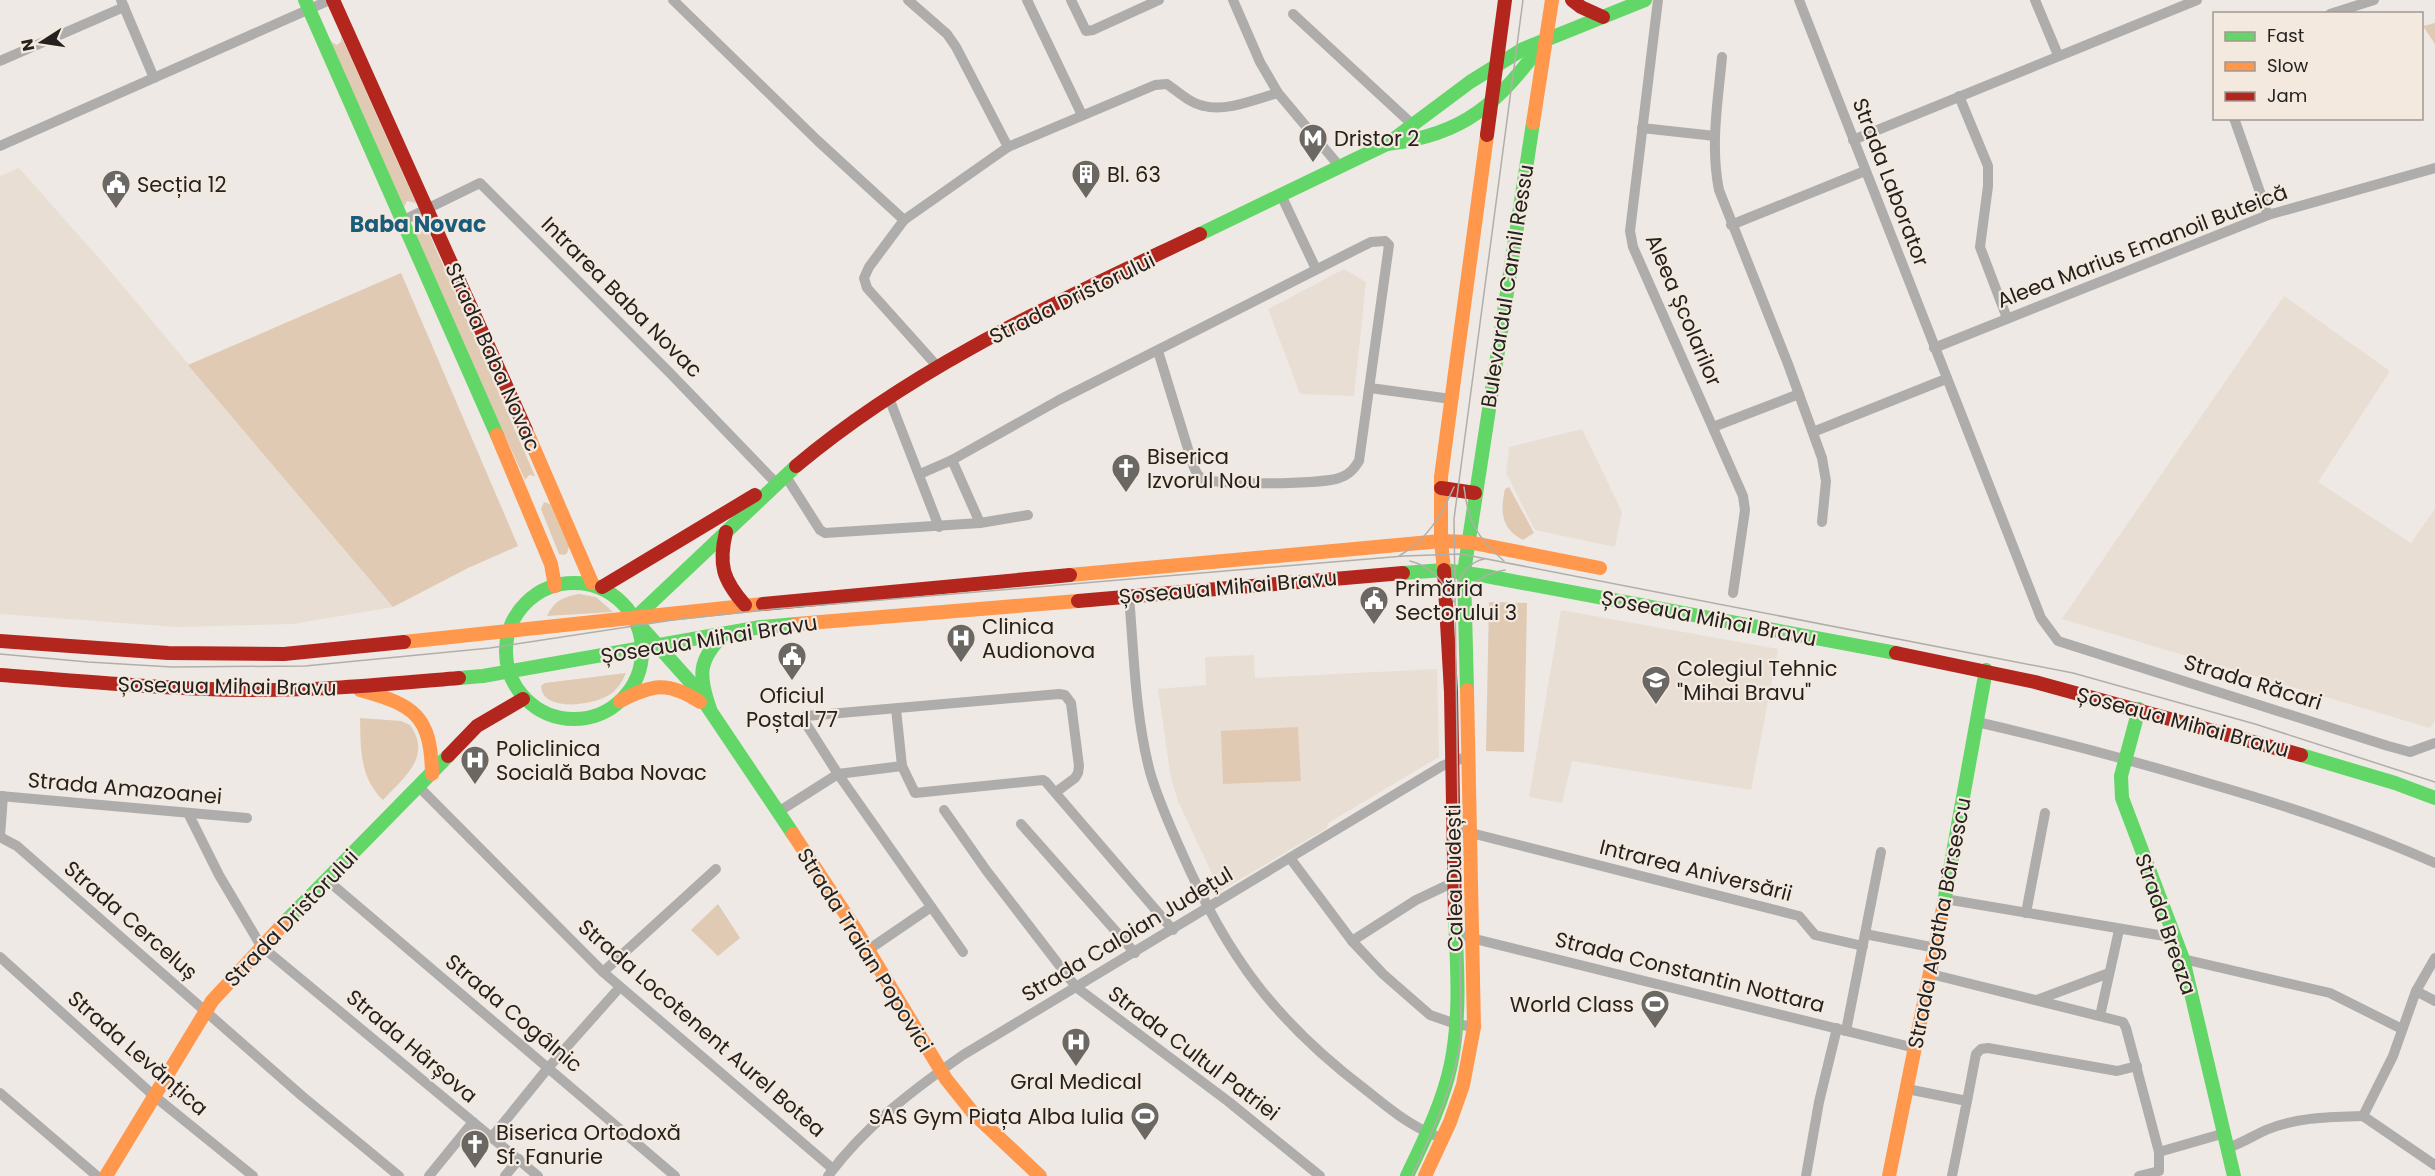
<svg xmlns="http://www.w3.org/2000/svg" width="2435" height="1176" font-family="Poppins,sans-serif">
<style>
.built{fill:#e9ded3}
.green{fill:#e0cab4}
.lines{fill:none;stroke-linecap:round;stroke-linejoin:round}
.street{stroke:#afadab;stroke-width:10}
.fast{stroke:#63d668;stroke-width:14}
.slow{stroke:#ff974d;stroke-width:14}
.jam{stroke:#b3261e;stroke-width:14}
.tram{stroke:#b1aeaa;stroke-width:1.5}
.labels{text-anchor:middle;dominant-baseline:central;stroke-width:4.5;stroke-linejoin:round;paint-order:stroke}
.poi-label{font-size:21px;fill:#25211e;stroke:#f3e9df;text-anchor:start}
.street-label{font-size:21px;fill:#25211e;stroke:#f3e9df}
.neighbourhood-label{font-size:22px;font-weight:bold;fill:#1b5c7a;stroke:#f3e9df}
</style>
<rect width="100%" height="100%" fill="#eee9e4"/>
<g class="built">
<polygon points="19,168 105,265 393,607 293,624 177,627 0,614 0,176"/>
<polygon points="1344,269 1366,282 1354,396 1300,394 1268,309"/>
<polygon points="2284,296 2390,371 2318,482 2411,543 2435,509 2435,720 2430,728 2062,619"/>
<polygon points="1582,429 1622,512 1615,547 1535,530 1506,473 1509,447"/>
<polygon points="1561,610 1778,649 1751,790 1572,761 1562,803 1529,797"/>
<polygon points="1254,655 1255,678 1437,669 1439,757 1328,823 1327,828 1220,891 1178,801 1171,779 1158,689 1206,685 1205,657"/>
</g>
<g class="green">
<polygon points="2435,23 2435,44 2423,26"/>
<polygon points="341,36 416,203 407,201 403,209 329,41 337,45 341,42"/>
<polygon points="425,224 535,476 529,475 525,480 412,230 421,231"/>
<polygon points="401,273 518,546 468,568 393,607 188,365"/>
<path d="M1509 487 1534 533 1523 540C1501 529 1500 511 1505 489Z"/>
<polygon points="544,502 550,504 569,547 567,553 564,555 559,554 541,509"/>
<path d="M579 594 596 597 613 612 547 616C554 601 563 597 579 594Z"/>
<polygon points="1489,602 1527,603 1524,752 1486,751"/>
<path d="M626 673C622 682 618 689 609 695 594 705 542 713 541 686L545 683Z"/>
<path d="M360 718 401 721 410 725C433 757 403 778 383 800 359 777 361 748 360 718Z"/>
<polygon points="1298,727 1301,781 1223,784 1221,731"/>
<polygon points="718,904 740,938 718,956 691,930"/>
</g>
<g class="lines">
<g class="street">
<polyline points="121,0 154,78"/>
<polyline points="673,0 818,141 904,220"/>
<polyline points="908,0 947,34 956,47 1008,147"/>
<polyline points="1027,0 1082,115"/>
<polyline points="1071,0 1086,31 1093,30 1159,0"/>
<polyline points="1233,0 1260,62 1278,93 1340,167"/>
<polyline points="1658,0 1630,231 1633,247 1743,496 1745,510 1733,593"/>
<polyline points="1799,0 2041,618 2058,641 2388,746 2410,752 2435,743"/>
<polyline points="2035,0 2058,55"/>
<polyline points="1293,14 1413,125"/>
<polyline points="2330,14 2374,0"/>
<path d="M1722 57C1718 101 1710 146 1719 190L1788 364 1822 458 1826 481 1822 522"/>
<polyline points="0,61 124,7"/>
<polyline points="1959,96 1988,166 1988,186 1980,247 2007,318"/>
<polyline points="2234,118 2268,215"/>
<polyline points="1642,128 1715,136"/>
<polyline points="1853,140 2197,0"/>
<polyline points="0,146 330,0"/>
<polyline points="1281,195 1316,269"/>
<polyline points="402,221 480,183 669,372 776,483"/>
<polyline points="1731,225 1865,171"/>
<polyline points="1934,348 2268,215 2435,168"/>
<path d="M937 366 867 288 864 278 869 267 904 220 1008 147 1155 85 1167 84C1178 92 1190 103 1204 106 1226 112 1256 99 1278 93"/>
<polyline points="1370,388 1451,399"/>
<polyline points="889,398 939,527"/>
<polyline points="1713,427 1799,394"/>
<polyline points="1813,432 1946,379"/>
<polyline points="952,460 980,523"/>
<path d="M920 474 952 460 1059 400 1349 253 1371 242 1385 241 1389 245 1359 461C1354 469 1349 475 1339 478 1324 484 1212 486 1201 478 1196 474 1194 468 1192 462L1158 351"/>
<polyline points="785,475 820,530 825,533 980,523 1028,515"/>
<path d="M1129 596C1134 654 1135 715 1150 772 1158 800 1170 826 1182 853 1227 956 1275 1021 1366 1090 1387 1107 1409 1125 1434 1135"/>
<path d="M1977 722C2056 740 2134 761 2211 784 2287 806 2362 830 2435 863"/>
<polyline points="902,766 915,793 1043,780 1046,782 1173,930"/>
<polyline points="419,787 603,972 833,1169"/>
<polyline points="0,796 247,818"/>
<polyline points="944,810 986,870 1076,987 1229,1102 1320,1176"/>
<polyline points="778,812 838,774 902,766 896,709"/>
<polyline points="188,813 219,875 261,946 538,1176"/>
<polyline points="1021,824 1135,953"/>
<polyline points="1453,832 1471,833 1799,916 1815,935 1863,946"/>
<polyline points="0,837 17,846 302,1096 399,1176"/>
<polyline points="0,837 3,796"/>
<polyline points="1290,858 1352,941 1383,974 1430,1015 1456,1024 1474,1027"/>
<polyline points="327,880 675,1176"/>
<polyline points="1945,899 2176,938"/>
<polyline points="2026,913 2045,813"/>
<polyline points="1455,934 1915,1048"/>
<polyline points="1865,934 1936,948"/>
<polyline points="1352,941 1416,900 1454,882"/>
<polyline points="868,950 931,907"/>
<polyline points="963,952 838,774 803,719 806,716 1059,694 1065,695 1071,703 1079,766 1078,773 1075,778 1056,792"/>
<polyline points="0,957 153,1095 253,1176"/>
<polyline points="2183,959 2330,993 2402,1029"/>
<polyline points="603,972 716,869"/>
<polyline points="1931,974 2123,1022 2126,1028 2159,1152 2159,1171 2139,1176"/>
<polyline points="2416,991 2435,1001"/>
<polyline points="2037,1000 2109,973"/>
<polyline points="2100,1016 2119,930"/>
<polyline points="1846,1031 1881,852"/>
<polyline points="1907,1089 1967,1101 1952,1176"/>
<polyline points="0,1093 97,1176"/>
<polyline points="1967,1101 1976,1054 1981,1049 1988,1048 2117,1071 2137,1066"/>
<polyline points="2363,1116 2393,1056 2416,991 2435,958"/>
<polyline points="2363,1116 2435,1165"/>
<polyline points="492,1137 548,1068 620,987"/>
<path d="M2228 1148C2242 1143 2253 1136 2266 1130 2297 1117 2330 1117 2363 1116"/>
<polyline points="2159,1152 2225,1133"/>
<polyline points="429,1176 473,1122"/>
<polyline points="505,1176 519,1159"/>
<path d="M828 1176C864 1127 914 1089 963 1055L1442 766 1463 758 1469 757"/>
<polyline points="1806,1176 1819,1102 1837,1028"/>
</g>
<g class="fast">
<polyline points="305,0 497,435"/>
<path d="M1387 144C1466 135 1497 103 1544 42"/>
<polyline points="1200,234 1387,144 1470,82 1523,49 1645,0"/>
<polyline points="1464,572 1467,690"/>
<polyline points="1464,572 1533,123"/>
<polyline points="1403,573 1444,570 1486,576 1896,653"/>
<circle cx="574" cy="651" r="68"/>
<polyline points="459,678 483,676 761,627 796,624"/>
<path d="M710 709C698 675 698 660 724 634"/>
<polyline points="2139,709 2121,776 2122,798 2183,959 2234,1176"/>
<polyline points="2301,755 2395,783 2435,798"/>
<polyline points="793,834 693,685 634,619 796,466"/>
<polyline points="1943,908 1986,670"/>
<polyline points="287,920 448,756"/>
<path d="M1407 1176C1424 1140 1443 1103 1451 1064 1461 1015 1457 965 1455 916"/>
</g>
<g class="slow">
<polyline points="1533,123 1552,0"/>
<polyline points="526,430 592,583"/>
<polyline points="497,435 551,564 555,586"/>
<polyline points="1444,570 1441,541 1441,477 1487,135"/>
<polyline points="1070,575 1441,541 1468,542 1600,568"/>
<polyline points="796,624 1078,601"/>
<polyline points="404,642 763,604"/>
<path d="M360 690C414 705 431 715 432 774"/>
<path d="M620 701C653 684 668 681 700 702"/>
<polyline points="793,834 856,930 946,1079 974,1114 1040,1176"/>
<polyline points="106,1176 212,1001 287,920"/>
<polyline points="1425,1176 1450,1122 1463,1085 1474,1027 1467,690"/>
<polyline points="1889,1176 1943,908"/>
</g>
<g class="jam">
<polyline points="333,0 526,430"/>
<polyline points="1572,0 1581,7 1603,17"/>
<polyline points="1487,135 1505,0"/>
<path d="M796 466C916 365 1060 301 1200 234"/>
<polyline points="1441,488 1475,493"/>
<path d="M726 532C718 565 723 580 745 605"/>
<polyline points="1444,570 1451,692 1455,916"/>
<polyline points="602,587 755,495"/>
<polyline points="1078,601 1403,573"/>
<polyline points="763,604 1070,575"/>
<polyline points="0,641 168,653 284,654 404,642"/>
<polyline points="1896,653 2035,682 2301,755"/>
<path d="M0 675C82 681 164 689 246 690 317 691 388 684 459 678"/>
<polyline points="448,756 477,726 523,699"/>
</g>
<g class="tram">
<path d="M1464 487C1468 523 1477 537 1504 561"/>
<path d="M1399 556C1427 540 1441 516 1454 487"/>
<path d="M1410 561C1433 567 1443 581 1454 602"/>
<path d="M1456 587C1461 574 1469 562 1484 559"/>
<path d="M1460 597C1471 582 1487 573 1505 570"/>
<polyline points="0,654 88,662 172,667 305,666 490,648 673,620 774,609 1404,556 1461,554 2073,673 2255,724 2435,782"/>
<path d="M1412 1176C1433 1130 1455 1085 1461 1035L1454 519 1523 0"/>
</g>
</g>
<defs>
<g id="metro-pin" transform="scale(1.5)"><path d="M0 17L-7.5 6A9.5 9.5 0 1 1 7.5 6Z" fill="#6b6763" stroke="#f3e9df"/><path d="M-5.5 5V-5H-3L0 0L3-5H5.5V5H3V-.5L0 4L-3-.5V5Z" fill="#fff"/></g>
<g id="building-pin" transform="scale(1.5)"><path d="M0 17L-7.5 6A9.5 9.5 0 1 1 7.5 6Z" fill="#6b6763" stroke="#f3e9df"/><path d="M-4-6H4V6H1V3H-1V6H-4ZM-2.5-4.3h1.7v1.8h-1.7ZM.8-4.3h1.7v1.8H.8ZM-2.5-1h1.7V.8h-1.7ZM.8-1h1.7V.8H.8Z" fill="#fff"/></g>
<g id="civic-pin" transform="scale(1.5)"><path d="M0 17L-7.5 6A9.5 9.5 0 1 1 7.5 6Z" fill="#6b6763" stroke="#f3e9df"/><path d="M-.6-6.5H3V-4.5H.6V-3L4-1V1h2V6H-6V1h2V-1L-.6-3ZM-1.2 2.5V6h2.4V2.5Z" fill="#fff"/></g>
<g id="church-pin" transform="scale(1.5)"><path d="M0 17L-7.5 6A9.5 9.5 0 1 1 7.5 6Z" fill="#6b6763" stroke="#f3e9df"/><path d="M-1.2-6h2.4v3.5h3.3v2.4h-3.3V6h-2.4V-.1h-3.3v-2.4h3.3Z" fill="#fff"/></g>
<g id="hospital-pin" transform="scale(1.5)"><path d="M0 17L-7.5 6A9.5 9.5 0 1 1 7.5 6Z" fill="#6b6763" stroke="#f3e9df"/><path d="M-5-5h3v3.5h4V-5h3V5h-3V1.5h-4V5h-3Z" fill="#fff"/></g>
<g id="university-pin" transform="scale(1.5)"><path d="M0 17L-7.5 6A9.5 9.5 0 1 1 7.5 6Z" fill="#6b6763" stroke="#f3e9df"/><path d="M0-5L7-2L0 1L-7-2ZM-4 1L0 2.5L4 1V4Q0 6-4 4Z" fill="#fff"/></g>
<g id="stadium-pin" transform="scale(1.5)"><path d="M0 17L-7.5 6A9.5 9.5 0 1 1 7.5 6Z" fill="#6b6763" stroke="#f3e9df"/><path d="M0-5a6.5 5 0 1 0 0 10a6.5 5 0 1 0 0-10ZM-3.5-1.8h7v3.6h-7Z" fill="#fff"/></g>
</defs>
<g fill-rule="evenodd">
<use href="#metro-pin" x="1313" y="138"/>
<use href="#building-pin" x="1086" y="174"/>
<use href="#civic-pin" x="116" y="184"/>
<use href="#church-pin" x="1126" y="468"/>
<use href="#civic-pin" x="1374" y="600"/>
<use href="#hospital-pin" x="961" y="638"/>
<use href="#civic-pin" x="792" y="656"/>
<use href="#university-pin" x="1656" y="680"/>
<use href="#hospital-pin" x="475" y="760"/>
<use href="#stadium-pin" x="1655" y="1004"/>
<use href="#hospital-pin" x="1076" y="1042"/>
<use href="#stadium-pin" x="1145" y="1116"/>
<use href="#church-pin" x="475" y="1144"/>
</g>
<g class="labels">
<g class="poi-label">
<text x="1334" y="138">Dristor 2</text>
<text x="1107" y="174">Bl. 63</text>
<text x="137" y="184">Secția 12</text>
<text x="1147" y="456">Biserica<tspan x="1147" dy="24">Izvorul Nou</tspan></text>
<text x="1395" y="588">Primăria<tspan x="1395" dy="24">Sectorului 3</tspan></text>
<text x="982" y="626">Clinica<tspan x="982" dy="24">Audionova</tspan></text>
<text x="1677" y="668">Colegiul Tehnic<tspan x="1677" dy="24">"Mihai Bravu"</tspan></text>
<text x="792" y="695" text-anchor="middle">Oficiul<tspan x="792" dy="24">Poștal 77</tspan></text>
<text x="496" y="748">Policlinica<tspan x="496" dy="24">Socială Baba Novac</tspan></text>
<text x="1634" y="1004" text-anchor="end">World Class</text>
<text x="1076" y="1081" text-anchor="middle">Gral Medical</text>
<text x="1124" y="1116" text-anchor="end">SAS Gym Piața Alba Iulia</text>
<text x="496" y="1132">Biserica Ortodoxă<tspan x="496" dy="24">Sf. Fanurie</tspan></text>
</g>
<g class="street-label">
<text transform="translate(1891 182) rotate(69)">Strada Laborator</text>
<text transform="translate(2142 246) rotate(-21)">Aleea Marius Emanoil Buteică</text>
<text transform="translate(1507 286) rotate(-81)">Bulevardul Camil Ressu</text>
<text transform="translate(622 297) rotate(45)">Intrarea Baba Novac</text>
<text transform="translate(1072 298) rotate(-26)">Strada Dristorului</text>
<text transform="translate(1684 310) rotate(67)">Aleea Școlarilor</text>
<text transform="translate(493 357) rotate(66)">Strada Baba Novac</text>
<text transform="translate(1228 587) rotate(-5)">Șoseaua Mihai Bravu</text>
<text transform="translate(1709 618) rotate(11)">Șoseaua Mihai Bravu</text>
<text transform="translate(709 639) rotate(-9)">Șoseaua Mihai Bravu</text>
<text transform="translate(2253 682) rotate(17)">Strada Răcari</text>
<text transform="translate(227 686) rotate(1)">Șoseaua Mihai Bravu</text>
<text transform="translate(2183 722) rotate(15)">Șoseaua Mihai Bravu</text>
<text transform="translate(125 788) rotate(5)">Strada Amazoanei</text>
<text transform="translate(1696 870) rotate(14)">Intrarea Aniversării</text>
<text transform="translate(1454 878) rotate(-91)">Calea Dudești</text>
<text transform="translate(291 918) rotate(-46)">Strada Dristorului</text>
<text transform="translate(131 920) rotate(41)">Strada Cerceluș</text>
<text transform="translate(1939 923) rotate(-79)">Strada Agatha Bârsescu</text>
<text transform="translate(2166 924) rotate(71)">Strada Breaza</text>
<text transform="translate(1127 934) rotate(-31)">Strada Caloian Județul</text>
<text transform="translate(865 950) rotate(58)">Strada Traian Popovici</text>
<text transform="translate(1690 972) rotate(14)">Strada Constantin Nottara</text>
<text transform="translate(514 1013) rotate(40)">Strada Cogâlnic</text>
<text transform="translate(702 1028) rotate(41)">Strada Locotenent Aurel Botea</text>
<text transform="translate(412 1046) rotate(40)">Strada Hârșova</text>
<text transform="translate(138 1053) rotate(41)">Strada Levănțica</text>
<text transform="translate(1194 1053) rotate(37)">Strada Cultul Patriei</text>
</g>
<g class="neighbourhood-label">
<text x="418" y="224">Baba Novac</text>
</g>
</g>
<rect x="2213" y="12" width="210" height="108" fill="#f3e9df" stroke="#a19992" stroke-width="1.5"/>
<rect x="2225" y="32" width="30" height="9" fill="#63d668" stroke="#a19992" stroke-width="1.5"/>
<text x="2267" y="42" font-size="18" fill="#25211e">Fast</text>
<rect x="2225" y="62" width="30" height="9" fill="#ff974d" stroke="#a19992" stroke-width="1.5"/>
<text x="2267" y="72" font-size="18" fill="#25211e">Slow</text>
<rect x="2225" y="92" width="30" height="9" fill="#b3261e" stroke="#a19992" stroke-width="1.5"/>
<text x="2267" y="102" font-size="18" fill="#25211e">Jam</text>
<g transform="translate(42 42) rotate(258)" stroke="#f3e9df" stroke-width="4.5" paint-order="stroke">
<path d="M0-4.5L10 22L0 15L-10 22Z" fill="#25211e"/>
<text y="-9" font-size="16" font-weight="bold" text-anchor="middle" fill="#25211e">N</text>
</g>
</svg>
